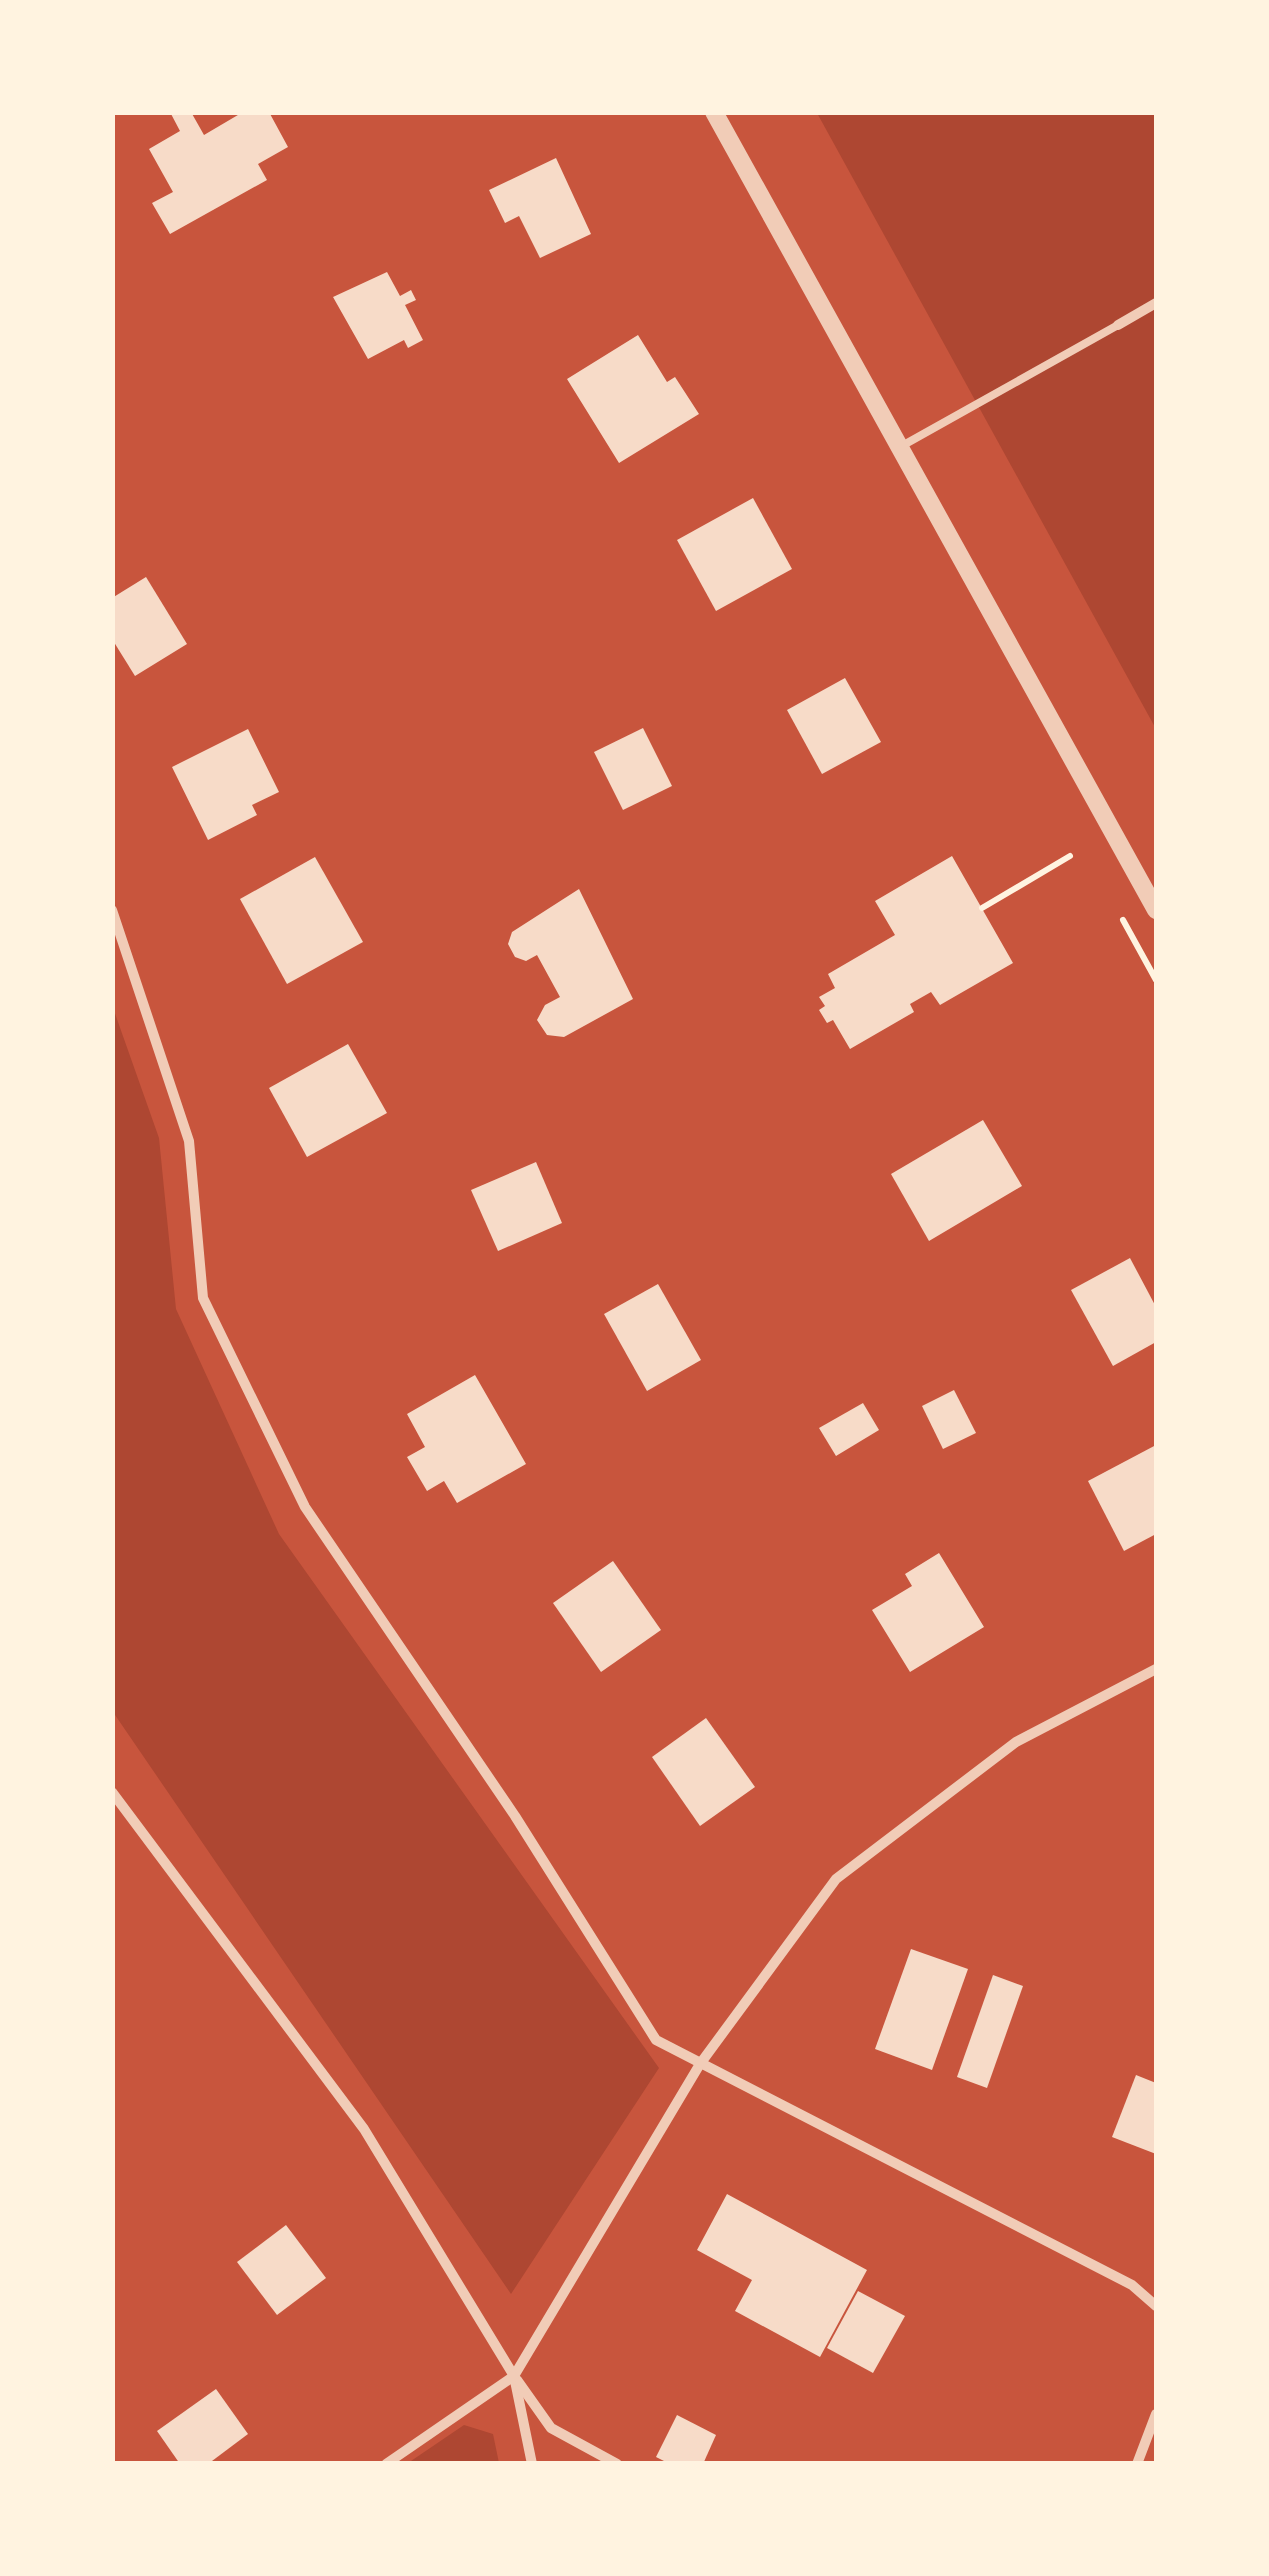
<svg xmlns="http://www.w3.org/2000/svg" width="1269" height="2576" font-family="Figtree,sans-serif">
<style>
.green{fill:#ae4732}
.building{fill:#f7dbc8}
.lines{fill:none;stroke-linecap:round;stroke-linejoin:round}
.path{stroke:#fff3e0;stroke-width:6}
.service{stroke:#f1ccb7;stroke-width:8}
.minor{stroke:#f1ccb7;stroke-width:10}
.tertiary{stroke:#f1ccb7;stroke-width:18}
</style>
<rect width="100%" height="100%" fill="#c8553d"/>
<g class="green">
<polygon points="817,113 1156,113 1156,729"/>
<polygon points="112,1005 159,1138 176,1309 279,1534 659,2068 511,2294 113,1712"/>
<polygon points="464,2425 493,2434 499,2463 408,2463"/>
</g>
<g class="building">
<polygon points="170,112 191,112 204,135 243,112 269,112 288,147 258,164 267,180 170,234 152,203 173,192 149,149 180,131"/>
<polygon points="556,158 591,234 540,258 519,216 505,223 489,190"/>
<polygon points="387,272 400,296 411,290 416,300 405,305 423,340 408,348 404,340 368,359 333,297"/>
<polygon points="638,335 667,382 675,377 699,414 619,463 567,379"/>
<polygon points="753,498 792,569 716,611 677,540"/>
<polygon points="146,577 187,644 135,676 112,639 112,598"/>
<polygon points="845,678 881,742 822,774 787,710"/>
<polygon points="643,728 672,786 623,810 594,752"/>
<polygon points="248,729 279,792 252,805 257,815 208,840 172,767"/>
<polygon points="952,856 1013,963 940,1005 931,992 910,1004 914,1012 850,1049 833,1020 827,1023 819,1010 825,1006 819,997 835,988 828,974 895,935 875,901"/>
<polygon points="315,857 363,942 287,984 240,899"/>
<polygon points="579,889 633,999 564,1037 547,1035 537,1020 545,1005 560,997 537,955 526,961 515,957 508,944 512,932"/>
<polygon points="348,1044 387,1113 307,1157 269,1088"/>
<polygon points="983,1120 1022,1186 929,1241 891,1174"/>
<polygon points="536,1162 562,1223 498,1251 471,1190"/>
<polygon points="1130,1258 1156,1307 1156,1342 1113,1366 1071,1290"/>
<polygon points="658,1284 701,1360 647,1391 604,1314"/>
<polygon points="475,1375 526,1464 457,1503 444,1481 427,1491 407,1457 425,1447 407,1414"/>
<polygon points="954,1390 976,1433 943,1449 922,1406"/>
<polygon points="863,1403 879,1430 836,1456 819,1428"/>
<polygon points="1156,1445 1156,1534 1124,1551 1088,1481"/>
<polygon points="939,1553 984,1627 910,1672 872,1610 912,1586 905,1574"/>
<polygon points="613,1561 661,1630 601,1672 553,1603"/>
<polygon points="706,1718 755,1787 700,1826 652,1757"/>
<polygon points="911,1949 968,1969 932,2070 875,2049"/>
<polygon points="993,1975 1023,1986 987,2088 957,2077"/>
<polygon points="1136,2075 1156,2083 1156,2154 1112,2137"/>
<polygon points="727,2194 867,2270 820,2357 735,2311 752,2280 697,2250"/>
<polygon points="286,2225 326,2278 277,2315 237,2262"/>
<polygon points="858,2291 905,2316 873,2373 827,2348"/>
<polygon points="216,2389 248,2434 208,2464 180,2464 157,2431"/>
<polygon points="677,2415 716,2435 703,2464 670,2464 656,2457"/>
</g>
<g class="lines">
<g class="path">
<polyline points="982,908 1070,856"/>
<polyline points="1123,920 1156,980"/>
</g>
<polyline class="service" points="900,447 1118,325"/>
<g class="minor">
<polyline points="1118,325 1156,303"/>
<polyline points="112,910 189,1141 203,1298 305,1507 515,1816 656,2040 1132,2285 1156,2306"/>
<polyline points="112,1792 364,2129 514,2376 532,2464"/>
<polyline points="517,2380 551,2428 617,2464"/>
<polyline points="386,2464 514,2376 700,2064 836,1879 1016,1742 1156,1669"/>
<polyline points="1137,2464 1156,2414"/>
</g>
<polyline class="tertiary" points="714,112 1156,910"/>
</g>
<rect width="1269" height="2576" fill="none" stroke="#fff3e0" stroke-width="230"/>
</svg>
